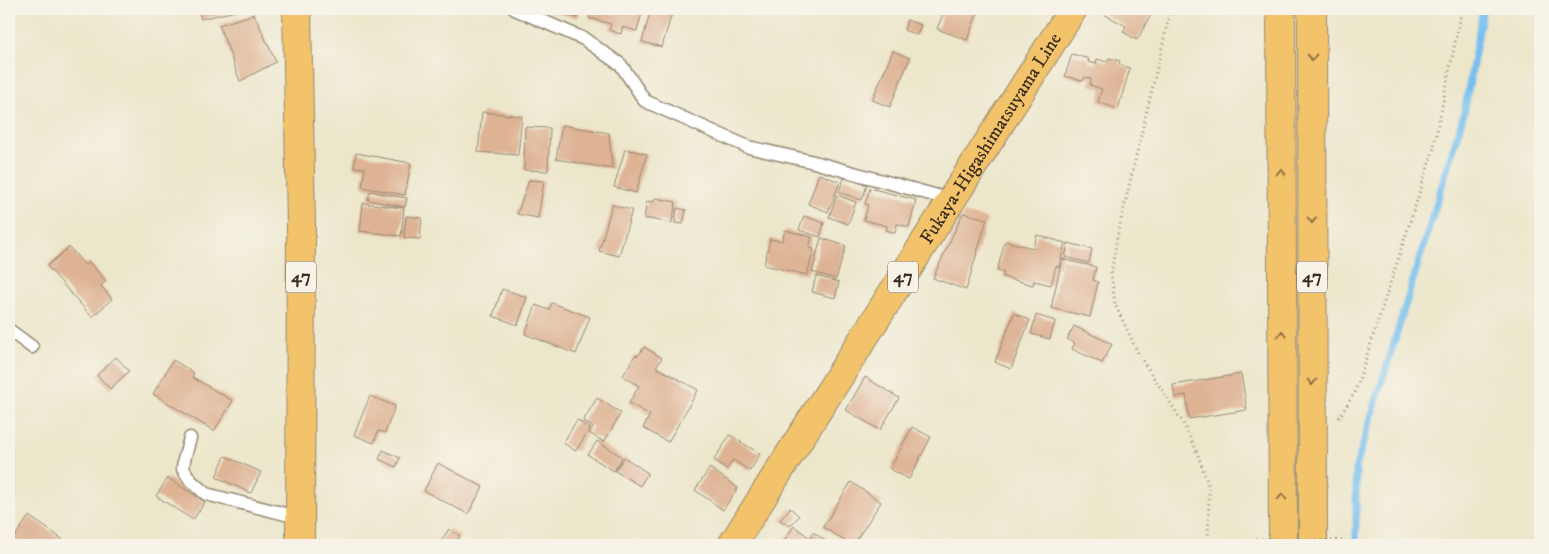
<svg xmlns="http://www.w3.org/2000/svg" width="1549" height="554" font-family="'IM FELL DW Pica',serif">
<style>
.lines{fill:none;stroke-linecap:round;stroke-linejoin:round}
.stream{stroke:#76bfef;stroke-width:7}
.building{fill:#deb394}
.service-casing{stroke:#948874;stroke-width:15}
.primary-casing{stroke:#948874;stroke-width:30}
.path{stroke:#948874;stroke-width:3;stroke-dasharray:1 4;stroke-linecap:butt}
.service{stroke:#fff;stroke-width:12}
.primary{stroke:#f2c36a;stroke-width:28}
.path-bridge{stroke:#948874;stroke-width:3;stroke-dasharray:1 4;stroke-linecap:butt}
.oneway{stroke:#8d6f40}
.labels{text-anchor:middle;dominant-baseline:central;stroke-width:4;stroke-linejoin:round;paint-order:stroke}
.shield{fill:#f7f3e8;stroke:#73665b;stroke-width:1}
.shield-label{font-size:18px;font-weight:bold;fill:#3b2a1e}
.street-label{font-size:19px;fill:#3b2a1e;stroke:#f7f3e8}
</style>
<rect width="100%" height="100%" fill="#f7f3e8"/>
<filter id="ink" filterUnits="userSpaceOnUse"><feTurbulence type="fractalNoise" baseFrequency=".02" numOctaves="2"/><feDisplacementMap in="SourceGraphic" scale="10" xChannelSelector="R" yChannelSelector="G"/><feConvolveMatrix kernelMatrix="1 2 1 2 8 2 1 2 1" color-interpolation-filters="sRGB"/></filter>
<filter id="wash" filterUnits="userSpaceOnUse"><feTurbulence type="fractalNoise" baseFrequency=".0096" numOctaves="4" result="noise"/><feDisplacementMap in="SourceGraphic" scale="20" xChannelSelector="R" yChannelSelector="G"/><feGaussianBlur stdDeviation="1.12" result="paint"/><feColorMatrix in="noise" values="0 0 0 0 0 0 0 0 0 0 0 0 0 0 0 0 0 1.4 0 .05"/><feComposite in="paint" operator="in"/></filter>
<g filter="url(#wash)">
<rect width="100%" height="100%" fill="#ece6ca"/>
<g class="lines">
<polyline class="stream" points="1356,545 1356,467 1464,113 1483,9"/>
</g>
<g id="blocks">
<g class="building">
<polygon points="198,9 240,9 240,10 201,19"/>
<polygon points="541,9 580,9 577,18"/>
<polygon points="592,9 643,9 637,31 622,27 621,34 609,30 611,24 589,18"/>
<polygon points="651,9 673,9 662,47 642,42"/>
<polygon points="945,9 979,9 967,40 937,29"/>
<polygon points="1101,9 1154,9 1137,40 1123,32 1126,26 1100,12"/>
<polygon points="254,14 276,62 240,81 219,25"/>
<polygon points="907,20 921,25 917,35 904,30"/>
<polygon points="893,51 910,58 890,107 872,100"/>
<polygon points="1072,54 1089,59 1088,62 1096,64 1097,59 1107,62 1109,58 1120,61 1119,65 1130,68 1118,109 1098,102 1102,89 1090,85 1091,79 1085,77 1083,81 1065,76"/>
<polygon points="482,112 522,116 518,155 478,152"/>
<polygon points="562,125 609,133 612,169 556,159"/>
<polygon points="525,127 550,128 548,171 524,170"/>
<polygon points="625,149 647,154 636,193 614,187"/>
<polygon points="356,153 411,163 405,195 362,187 365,168 354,167"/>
<polygon points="819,174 840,182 828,212 808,204"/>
<polygon points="844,178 867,185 862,200 839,192"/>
<polygon points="529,180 544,181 538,218 517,214"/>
<polygon points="870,188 916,200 909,227 897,224 895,233 886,230 887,226 864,220 868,205 865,204"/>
<polygon points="370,191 407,198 405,207 368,200"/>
<polygon points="837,195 856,202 848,224 829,217"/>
<polygon points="655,198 676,202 672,223 644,218 647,201 654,202"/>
<polygon points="363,203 404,208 401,236 360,231"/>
<polygon points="612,205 632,210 619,256 599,251"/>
<polygon points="677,208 686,210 683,224 675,223"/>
<polygon points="963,213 987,219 966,290 933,278"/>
<polygon points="406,216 422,218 420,239 404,238"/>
<polygon points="804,216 824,223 820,237 799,230"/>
<polygon points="785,230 812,237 809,248 814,249 807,275 764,265 770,239 782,241"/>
<polygon points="1037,235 1065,243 1059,267 1056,266 1051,285 1034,281 1033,285 1003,277 1004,273 997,271 1005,241 1033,248"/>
<polygon points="821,238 846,246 836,279 812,272"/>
<polygon points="1068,243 1092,249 1089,263 1065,257"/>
<polygon points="69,247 85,265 89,262 106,281 101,286 112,299 92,317 47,266"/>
<polygon points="1062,259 1096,267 1093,280 1098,282 1090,317 1051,308"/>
<polygon points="816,276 839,282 835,298 812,292"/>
<polygon points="502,289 527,297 518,325 493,316"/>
<polygon points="552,303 590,317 576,354 525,334 536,305 549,310"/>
<polygon points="1014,313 1030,320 1011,369 995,362"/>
<polygon points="1036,315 1055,321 1050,339 1031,334"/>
<polygon points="1074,326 1112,344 1102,363 1072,349 1075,343 1067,339"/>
<polygon points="644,347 662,358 656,367 698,390 668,442 643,428 650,415 629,403 639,386 623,376 635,355 638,356"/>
<polygon points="116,357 129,371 110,389 97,375"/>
<polygon points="173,360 194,373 192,377 233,401 214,431 153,394"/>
<polygon points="1241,374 1247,410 1189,419 1186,395 1175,397 1173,385"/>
<polygon points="865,377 899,398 880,430 846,410"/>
<polygon points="370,396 395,406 385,433 378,431 374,443 354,435"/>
<polygon points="597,398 621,413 604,442 589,433 593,427 583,421"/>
<polygon points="577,420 590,428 576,451 563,443"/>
<polygon points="912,427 931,437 909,479 890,469"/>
<polygon points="730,435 760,454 750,471 733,460 727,469 714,460"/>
<polygon points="597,441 622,457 614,471 588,455"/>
<polygon points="383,450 400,458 396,467 379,459"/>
<polygon points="225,456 261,472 251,493 216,477"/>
<polygon points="624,457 648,473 640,486 615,471"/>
<polygon points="438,463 483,487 468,514 424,491"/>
<polygon points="710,468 738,488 723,510 695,490"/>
<polygon points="168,478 205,502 193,520 156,496"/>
<polygon points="851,482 881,502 853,545 851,545 823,527"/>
<polygon points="790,508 799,516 790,526 780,520"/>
<polygon points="9,516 14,520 9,527"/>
<polygon points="29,516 71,545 9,545"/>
<polygon points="794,526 810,538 813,532 830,544 829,545 781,545"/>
<polygon points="449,529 460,536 454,545 441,545 439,544"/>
</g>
</g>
</g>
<g filter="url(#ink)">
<use href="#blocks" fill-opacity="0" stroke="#948874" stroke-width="1"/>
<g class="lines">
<g class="service-casing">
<g id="service">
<polyline points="515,9 584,39 621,65 645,101 748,147 810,161 952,200"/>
<polyline points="9,330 32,347"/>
<polyline points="190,438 184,460 183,469 191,481 206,494 301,518"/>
</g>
</g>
<g class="primary-casing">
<g id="primary">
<polyline points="297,9 301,227 300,545"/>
<polyline points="1281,9 1283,545"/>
<polyline points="1312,9 1313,545"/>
<path id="s1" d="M732 545 1073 9"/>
</g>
</g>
<g class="path">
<polyline points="1171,9 1117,237 1111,274 1115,304 1139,355 1182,421 1196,450 1209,487 1208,545"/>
<polyline points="1339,418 1355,392 1433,151 1462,9"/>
<polyline points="1343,545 1343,541"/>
</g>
<use href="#service" class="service"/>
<use href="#primary" class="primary"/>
<polyline class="path-bridge" points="1256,539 1343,541"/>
</g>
<defs><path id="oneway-chevron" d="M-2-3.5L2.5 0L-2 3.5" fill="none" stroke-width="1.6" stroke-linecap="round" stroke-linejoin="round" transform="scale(1.25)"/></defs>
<g class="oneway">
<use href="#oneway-chevron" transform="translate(1312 57) rotate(90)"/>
<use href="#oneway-chevron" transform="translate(1281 172) rotate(-90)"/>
<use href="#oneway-chevron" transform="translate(1312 220) rotate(90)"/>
<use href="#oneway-chevron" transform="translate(1282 334) rotate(-90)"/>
<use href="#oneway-chevron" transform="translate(1312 382) rotate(90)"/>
<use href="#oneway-chevron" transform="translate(1282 497) rotate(-90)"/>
</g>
</g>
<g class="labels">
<g class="shield">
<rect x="286" y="261.5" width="30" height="31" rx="4"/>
<rect x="888" y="261.5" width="30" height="31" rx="4"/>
<rect x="1297" y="261.5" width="30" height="31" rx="4"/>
</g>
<g class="shield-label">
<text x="301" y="277">47</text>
<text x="903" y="277">47</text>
<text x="1312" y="277">47</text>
</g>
<g class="street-label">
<text stroke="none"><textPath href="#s1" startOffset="482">Fukaya-Higashimatsuyama Line</textPath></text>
</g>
</g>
<rect width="1549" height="554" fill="none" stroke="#f7f3e8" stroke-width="30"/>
</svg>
